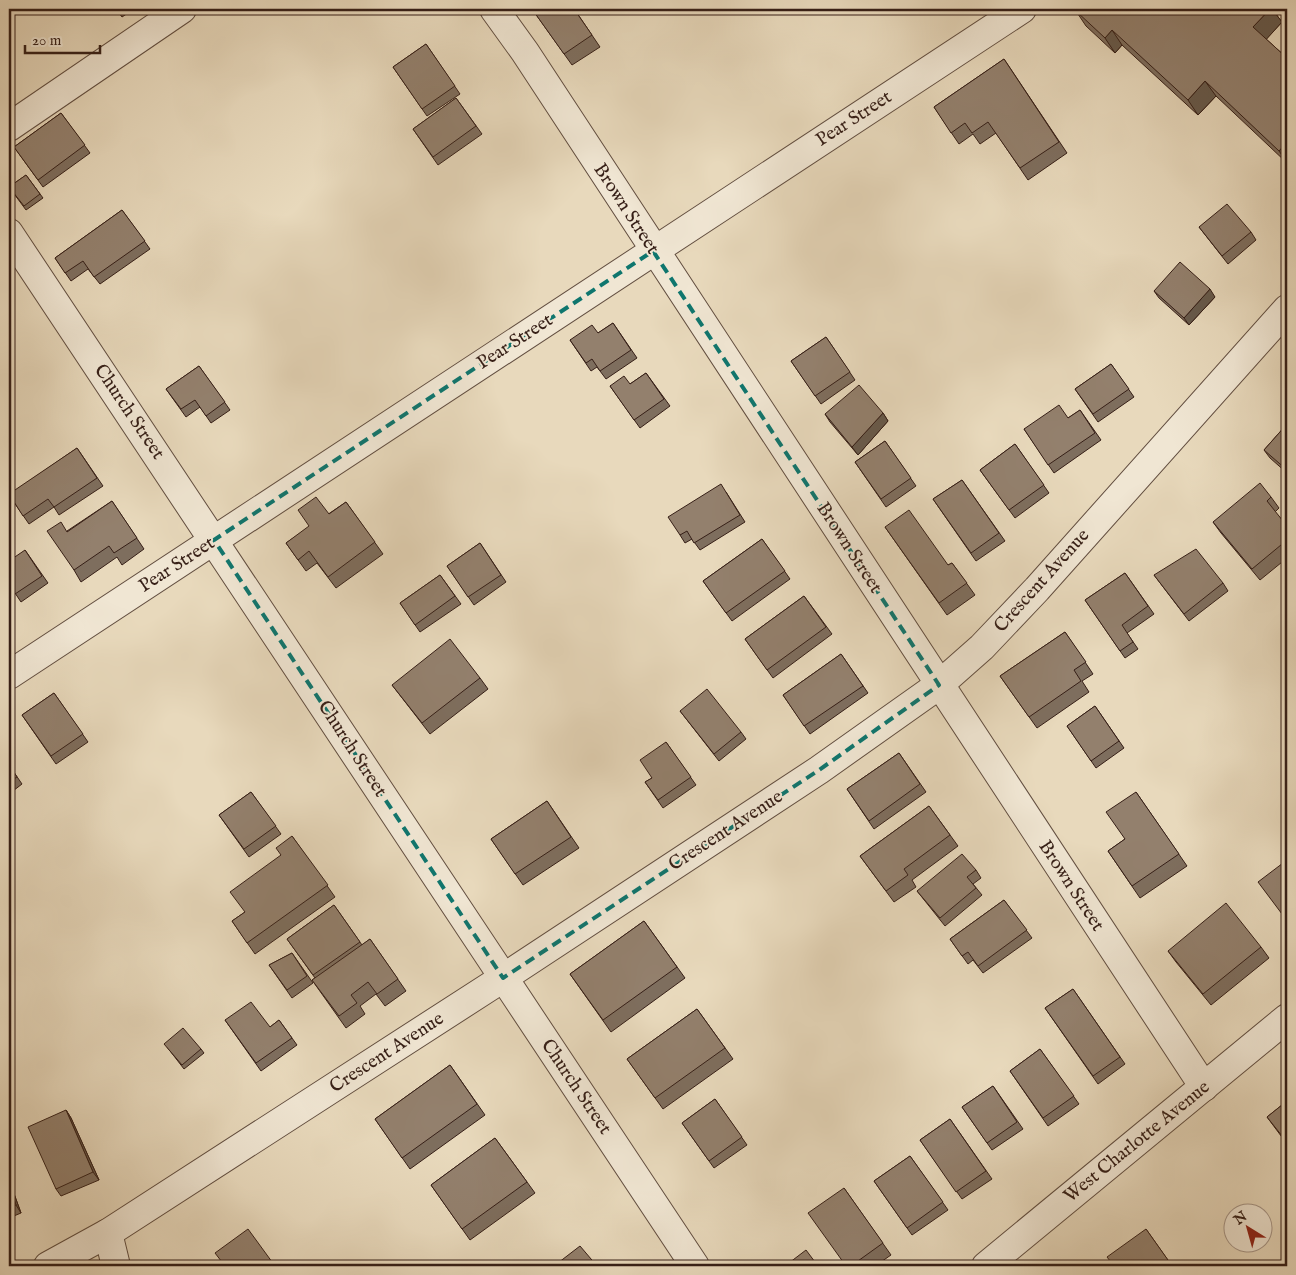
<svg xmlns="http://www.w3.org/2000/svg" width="1296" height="1275" font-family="'IM FELL English',serif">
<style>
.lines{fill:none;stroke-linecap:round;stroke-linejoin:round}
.minor-casing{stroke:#624e40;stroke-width:30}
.minor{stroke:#f0e6d3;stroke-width:28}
.wall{fill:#7e6e5e;stroke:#361f17}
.shaded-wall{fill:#675a4c;stroke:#361f17}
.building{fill:#93806d;stroke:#361f17}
.marked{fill:none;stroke:#0f766e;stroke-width:4;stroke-dasharray:10 6;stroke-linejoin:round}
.labels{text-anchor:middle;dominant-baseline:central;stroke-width:4;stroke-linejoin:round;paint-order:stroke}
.street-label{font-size:19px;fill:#361f17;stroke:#f0e6d3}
</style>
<rect width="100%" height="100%" fill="#e8d9bc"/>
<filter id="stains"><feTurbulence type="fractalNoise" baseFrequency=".004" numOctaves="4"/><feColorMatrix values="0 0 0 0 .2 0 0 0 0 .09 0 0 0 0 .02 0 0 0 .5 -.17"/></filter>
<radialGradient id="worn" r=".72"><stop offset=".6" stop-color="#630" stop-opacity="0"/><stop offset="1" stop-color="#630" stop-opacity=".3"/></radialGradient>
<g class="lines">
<g class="minor-casing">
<g id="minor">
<polyline points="494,9 525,52 1204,1087"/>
<polyline points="9,127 182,9"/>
<polyline points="9,233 695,1266"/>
<polyline points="9,675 1022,9"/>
<polyline points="108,1233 116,1266"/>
<polyline points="48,1266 108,1233 503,978 819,770 939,685 982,647 1037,589 1287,309"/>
<polyline points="986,1266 1287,1018"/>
</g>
</g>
<use href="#minor" class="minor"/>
</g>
<g class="wall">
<polygon points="116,9 134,9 122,17"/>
<polygon points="532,9 584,9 577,13 600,47 572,65"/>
<polygon points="1078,9 1272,9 1282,22 1266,39 1287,58 1287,163 1216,96 1198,115 1122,45 1115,53 1086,26 1076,11"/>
<polygon points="426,44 460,94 427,116 393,67"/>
<polygon points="1004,59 1067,153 1028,180 996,133 980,144 973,134 959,144 934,107"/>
<polygon points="456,98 482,134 438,165 413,129"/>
<polygon points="61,113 90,153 43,187 14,147"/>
<polygon points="26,175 43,198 26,210 9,187"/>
<polygon points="122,210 150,249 100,284 88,269 71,281 55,258"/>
<polygon points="1199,227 1251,232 1256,240 1228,264"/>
<polygon points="1154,291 1215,297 1189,325 1159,298"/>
<polygon points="613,323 637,358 606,379 597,367 591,371 570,340 598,333"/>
<polygon points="826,337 855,380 821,404 791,361"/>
<polygon points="1111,364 1134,397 1098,422 1075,389"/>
<polygon points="199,366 230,410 211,423 200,407 186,417 166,389"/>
<polygon points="646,373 670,406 640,428 610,386 630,384"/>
<polygon points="1080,410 1101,440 1054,473 1024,429 1068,418"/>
<polygon points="883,413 888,421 858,455 830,422 825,414"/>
<polygon points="1287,424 1287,473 1270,458 1264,450"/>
<polygon points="885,441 916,486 886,507 855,462"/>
<polygon points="1015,444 1049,493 1015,518 980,470"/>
<polygon points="77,448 103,486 59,515 54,507 29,524 9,495"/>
<polygon points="962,480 1005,541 976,561 933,499"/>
<polygon points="726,492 745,522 700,550 692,539 685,543 680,535"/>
<polygon points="1271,497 1279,508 1275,512 1287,526 1287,558 1260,580 1221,533 1213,522"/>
<polygon points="112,501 144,549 122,565 117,557 81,582 74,570 67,531"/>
<polygon points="346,502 383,554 336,588 317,563 306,571 286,543"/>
<polygon points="885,527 948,565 952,563 975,595 947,615"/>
<polygon points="762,539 790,579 732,621 703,581"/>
<polygon points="480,543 506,582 474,605 447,566"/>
<polygon points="25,550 48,583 21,602 9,584"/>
<polygon points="1125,573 1154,614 1127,633 1138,649 1125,658 1085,600"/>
<polygon points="440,575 461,604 420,632 400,603"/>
<polygon points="1154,575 1223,583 1228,591 1189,621"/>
<polygon points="804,596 832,634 773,678 745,639"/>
<polygon points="1065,632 1093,674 1082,681 1089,692 1037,728 1000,676"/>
<polygon points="841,654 868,693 810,734 783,695"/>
<polygon points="480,678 488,689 430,734 392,685"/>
<polygon points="54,693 88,742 56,764 22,715"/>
<polygon points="1095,706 1124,748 1096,768 1067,726"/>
<polygon points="680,711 741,732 746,739 719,761"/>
<polygon points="666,742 696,785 663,808 645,782 652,778"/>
<polygon points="899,753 926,792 874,829 847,789"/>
<polygon points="9,765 22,784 9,794"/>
<polygon points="251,792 281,834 249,857 219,815"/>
<polygon points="1136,792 1187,866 1140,898 1108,851 1125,839"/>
<polygon points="547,801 579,848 523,885 491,839"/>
<polygon points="929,806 958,846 912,880 916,887 894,902 860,856"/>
<polygon points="292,836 335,897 255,954 232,921 245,912 281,855"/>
<polygon points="976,870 981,878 973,884 982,895 945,926 917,891"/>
<polygon points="1004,900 1032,938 983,973 973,960 968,964 950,939"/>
<polygon points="334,905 362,945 370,939 406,991 385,1006 376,994 360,1006 365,1014 346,1028 312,980 315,978 287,939"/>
<polygon points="644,921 685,978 611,1032 570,974"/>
<polygon points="1261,947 1269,958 1211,1005 1176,962 1168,951"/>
<polygon points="292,953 313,983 292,998 269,965"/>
<polygon points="1073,989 1125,1064 1098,1084 1045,1008"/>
<polygon points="697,1009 733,1059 663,1109 627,1059"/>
<polygon points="225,1020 270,1027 279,1020 297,1045 261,1071"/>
<polygon points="167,1047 201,1049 204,1053 184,1069"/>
<polygon points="1040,1049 1079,1104 1048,1126 1010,1071"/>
<polygon points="450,1065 485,1115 410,1169 375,1119"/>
<polygon points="993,1086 1023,1129 992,1150 962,1107"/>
<polygon points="715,1099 747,1145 714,1168 682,1123"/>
<polygon points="1287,1101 1287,1144 1267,1117"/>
<polygon points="66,1110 71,1118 99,1180 61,1196 56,1189"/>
<polygon points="950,1119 992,1179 962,1199 920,1140"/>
<polygon points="495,1138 535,1193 470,1240 431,1185"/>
<polygon points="910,1156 948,1210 912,1235 874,1181"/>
<polygon points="9,1180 21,1213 9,1218"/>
<polygon points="844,1188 891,1255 875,1266 846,1266"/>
<polygon points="1146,1229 1172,1266 1113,1266"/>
</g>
<g class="shaded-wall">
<polygon points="1270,9 1272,9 1282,22 1264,42 1253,27"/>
<polygon points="1112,30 1122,45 1115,53 1105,38"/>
<polygon points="1205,81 1216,96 1198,115 1188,100"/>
<polygon points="1287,142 1287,162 1279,151"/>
<polygon points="1210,289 1215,297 1189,325 1184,318"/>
<polygon points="883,413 888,421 858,455 852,447"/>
<polygon points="66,1110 71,1118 99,1180 93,1172"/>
<polygon points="9,1180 21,1213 16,1205 9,1186"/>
</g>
<g class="building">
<polygon points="532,9 574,9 592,35 564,54"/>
<polygon points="1078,9 1270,9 1253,27 1287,58 1287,142 1279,151 1205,81 1188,100 1112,30 1105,38 1076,11"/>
<polygon points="426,44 455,86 422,109 393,67"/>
<polygon points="1004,59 1059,142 1020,168 988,122 972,133 965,123 951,133 934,107"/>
<polygon points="456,98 476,126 433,157 413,129"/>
<polygon points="61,113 85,145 38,180 14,147"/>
<polygon points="26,175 40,194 24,206 9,187"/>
<polygon points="1227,204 1251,232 1222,256 1199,227"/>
<polygon points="122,210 145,241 94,277 83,261 65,273 55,258"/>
<polygon points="1180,262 1210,289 1184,318 1154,291"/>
<polygon points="613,323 631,350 600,371 592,359 586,363 570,340 592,325 598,333"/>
<polygon points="826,337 850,372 815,396 791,361"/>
<polygon points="1111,364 1129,389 1093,414 1075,389"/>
<polygon points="199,366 225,402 206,416 195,400 181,409 166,389"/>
<polygon points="646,373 664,399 634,420 610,386 624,376 630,384"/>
<polygon points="859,385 883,413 852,447 825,414"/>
<polygon points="1059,405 1068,418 1080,410 1095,433 1048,465 1024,429"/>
<polygon points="1287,424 1287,470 1264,450"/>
<polygon points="885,441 911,478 881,499 855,462"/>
<polygon points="1015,444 1044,485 1009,510 980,470"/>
<polygon points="77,448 97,478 54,507 48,499 23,516 9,494"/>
<polygon points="962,480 999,533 971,553 933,499"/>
<polygon points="1260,483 1271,497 1267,501 1287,526 1287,540 1252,569 1213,522"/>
<polygon points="721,484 740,515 694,543 687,531 680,535 668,517"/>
<polygon points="316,497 329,514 346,502 375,542 328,577 309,551 298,560 286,543 309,526 298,510"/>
<polygon points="112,501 137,538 114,553 109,546 74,570 47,531 61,522 67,532"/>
<polygon points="909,510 948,565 952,563 967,583 939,603 885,527"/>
<polygon points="762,539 785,571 726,613 703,581"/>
<polygon points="480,543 501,575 468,597 447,566"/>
<polygon points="1196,549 1223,583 1184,614 1154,575"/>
<polygon points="25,550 42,576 15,594 9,584 9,561"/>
<polygon points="1125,573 1148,606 1122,625 1133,642 1120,651 1085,600"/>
<polygon points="440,575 455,596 415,625 400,603"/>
<polygon points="804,596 826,627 767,670 745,639"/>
<polygon points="1065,632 1086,662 1074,670 1081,681 1029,717 1000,676"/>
<polygon points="450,639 480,678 422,723 392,685"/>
<polygon points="841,654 863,686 804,726 783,695"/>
<polygon points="707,689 741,732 714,754 680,711"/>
<polygon points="54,693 83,734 51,756 22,715"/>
<polygon points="1095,706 1119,741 1091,761 1067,726"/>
<polygon points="666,742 691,777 658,800 645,782 652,778 640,760"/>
<polygon points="899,753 920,784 869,821 847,789"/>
<polygon points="9,765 17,777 9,782"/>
<polygon points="251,792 276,826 244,849 219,815"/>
<polygon points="1136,792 1179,854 1132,886 1108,851 1125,839 1106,812"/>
<polygon points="547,801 571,837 515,874 491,839"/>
<polygon points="929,806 950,835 904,869 908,875 886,891 860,856"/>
<polygon points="292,836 328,885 247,943 232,921 245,912 230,892 281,855 276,848"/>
<polygon points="962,854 976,870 967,877 976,888 940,918 917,891"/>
<polygon points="1287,860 1287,917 1285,918 1258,882"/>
<polygon points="1004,900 1027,930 978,966 968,952 962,956 950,939"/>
<polygon points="1226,903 1261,947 1203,994 1168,951"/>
<polygon points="334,905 360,942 313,975 287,939"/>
<polygon points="644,921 677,967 603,1020 570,974"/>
<polygon points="370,939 398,979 377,994 368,982 351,995 357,1003 339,1016 312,980"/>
<polygon points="292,953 307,976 287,990 269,965"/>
<polygon points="1073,989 1120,1057 1093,1076 1045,1008"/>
<polygon points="251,1002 270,1027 279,1020 292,1038 256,1063 225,1020"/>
<polygon points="697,1009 725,1048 655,1098 627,1059"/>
<polygon points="183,1028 201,1049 182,1065 164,1044"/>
<polygon points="1040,1049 1074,1096 1043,1118 1010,1071"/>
<polygon points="450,1065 477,1104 402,1158 375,1119"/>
<polygon points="993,1086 1017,1122 987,1143 962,1107"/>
<polygon points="715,1099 742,1137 709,1161 682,1123"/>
<polygon points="1287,1101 1287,1140 1286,1141 1267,1117"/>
<polygon points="66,1110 93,1172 56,1189 28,1127"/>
<polygon points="950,1119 986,1171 956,1192 920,1140"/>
<polygon points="495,1138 527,1182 462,1229 431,1185"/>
<polygon points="910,1156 943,1202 907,1228 874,1181"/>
<polygon points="9,1186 16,1205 9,1208"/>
<polygon points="844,1188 883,1243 851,1266 846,1266 808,1213"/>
<polygon points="248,1229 275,1266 225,1266 215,1253"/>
<polygon points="1146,1229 1168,1260 1160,1266 1114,1266 1107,1257"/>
<polygon points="580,1246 597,1266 554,1266"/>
<polygon points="806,1250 818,1266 785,1266"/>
</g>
<path class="marked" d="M653 251 939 685 819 770 503 978 214 540Z"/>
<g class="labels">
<g class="street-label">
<text transform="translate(854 119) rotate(-33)">Pear Street</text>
<text transform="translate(626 209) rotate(57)">Brown Street</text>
<text transform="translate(515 342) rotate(-33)">Pear Street</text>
<text transform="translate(129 412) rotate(56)">Church Street</text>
<text transform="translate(849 548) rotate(57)">Brown Street</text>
<text transform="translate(177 565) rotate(-33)">Pear Street</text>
<text transform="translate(1042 581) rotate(-48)">Crescent Avenue</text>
<text transform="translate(352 749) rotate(57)">Church Street</text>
<text transform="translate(726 831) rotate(-33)">Crescent Avenue</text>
<text transform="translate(1071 886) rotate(57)">Brown Street</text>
<text transform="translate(387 1053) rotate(-33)">Crescent Avenue</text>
<text transform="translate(576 1087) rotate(56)">Church Street</text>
<text transform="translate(1137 1142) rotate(-39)">West Charlotte Avenue</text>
</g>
</g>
<rect width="1296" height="1275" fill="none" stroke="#e8d9bc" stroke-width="30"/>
<rect x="10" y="10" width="1276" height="1255" fill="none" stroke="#361f17" stroke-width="2.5"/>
<rect x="15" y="15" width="1266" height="1245" fill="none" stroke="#361f17"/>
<g transform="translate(1248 1228) rotate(323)"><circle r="24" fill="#f0e6d3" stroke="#a69688"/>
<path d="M0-4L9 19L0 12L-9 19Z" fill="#8f2418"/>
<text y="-8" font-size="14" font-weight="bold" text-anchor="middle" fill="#361f17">N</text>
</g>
<path d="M25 45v8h75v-8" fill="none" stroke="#361f17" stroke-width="2.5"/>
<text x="32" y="45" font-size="15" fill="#361f17" stroke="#f0e6d3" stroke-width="4" paint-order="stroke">20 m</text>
<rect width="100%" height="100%" filter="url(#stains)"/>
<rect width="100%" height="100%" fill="url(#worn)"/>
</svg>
